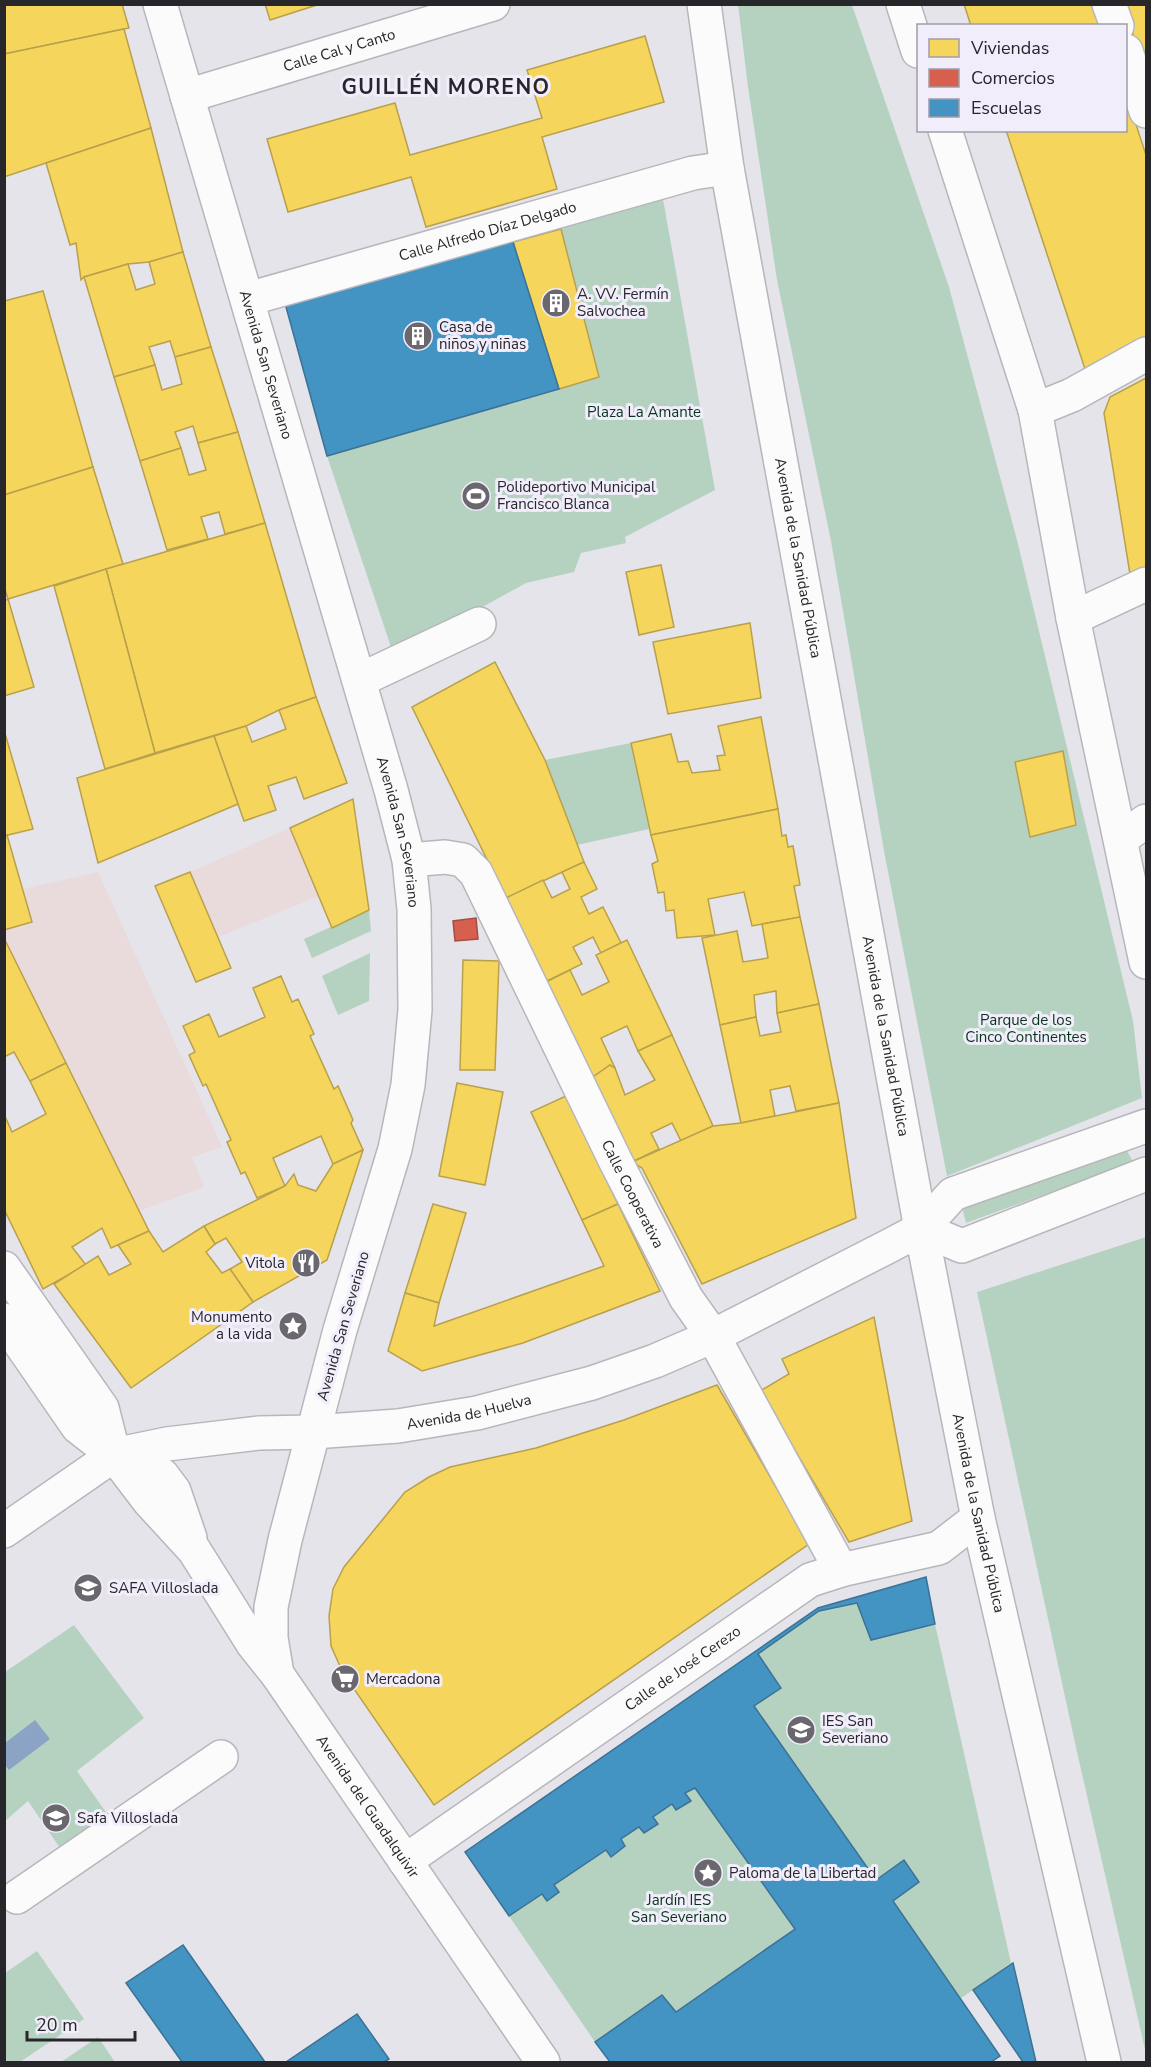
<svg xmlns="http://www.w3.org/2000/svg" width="1151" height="2067" font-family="'Nunito Sans',sans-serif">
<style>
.industrial{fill:#e9dadb}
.green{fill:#b5d2c1}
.water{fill:#8ba4c6}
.homes{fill:#f6d55c;stroke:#b8a04d;stroke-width:1.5}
.shops{fill:#d6604d;stroke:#a24f43;stroke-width:1.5}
.schools{fill:#4393c3;stroke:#3b7295;stroke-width:1.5}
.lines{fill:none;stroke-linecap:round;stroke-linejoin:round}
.minor-casing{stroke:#b7b6bb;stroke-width:36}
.major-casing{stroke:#b7b6bb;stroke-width:36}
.minor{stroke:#fbfbfc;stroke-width:33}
.major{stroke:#fbfbfc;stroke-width:33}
.labels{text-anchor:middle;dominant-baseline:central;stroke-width:6;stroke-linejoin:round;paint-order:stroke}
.street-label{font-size:15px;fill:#27262b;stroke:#f2edfb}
.poi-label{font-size:15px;fill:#27262b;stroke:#f2edfb;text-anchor:start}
.park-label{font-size:15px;fill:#06351b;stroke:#f2edfb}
.district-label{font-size:21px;font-weight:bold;letter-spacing:1.5px;fill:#27262b;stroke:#f2edfb}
</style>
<rect width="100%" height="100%" fill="#e5e4ea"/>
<g class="industrial">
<polygon points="290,828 319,896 218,937 190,872"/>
<polygon points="98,872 222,1147 192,1157 204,1187 139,1211 5,938 5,930 32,922 23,889"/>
</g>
<g class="green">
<polygon points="738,5 852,5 949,287 1017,540 1133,1021 1142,1098 947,1176 884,851 831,541 777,280 748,87"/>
<polygon points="661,188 715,490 625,537 626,543 581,553 574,572 526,583 394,656 327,456 598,377 561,229"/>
<polygon points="631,743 649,829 577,845 545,760"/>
<polygon points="369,910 371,931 312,958 304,939"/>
<polygon points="370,953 369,1001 338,1015 322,976"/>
<polygon points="1125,1147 1133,1162 966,1223 962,1207"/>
<polygon points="1146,1237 1146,2054 1077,1752 977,1292"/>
<polygon points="857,1603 871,1640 935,1624 1011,1963 960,1999 893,1901 919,1882 905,1860 876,1880 754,1706 781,1687 758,1654 819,1611"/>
<polygon points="74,1625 144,1718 77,1771 110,1818 62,1851 28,1801 5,1821 5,1672"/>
<polygon points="695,1788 795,1929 676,2012 661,1995 595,2042 509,1916 542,1894 547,1901 559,1892 554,1885 606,1850 611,1856 625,1846 621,1839 639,1827 644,1833 658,1824 653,1817 672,1804 677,1810 691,1801 685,1793"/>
<polygon points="37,1951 84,2019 20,2062 5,2062 5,1973"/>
<polygon points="98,2037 115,2062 61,2062"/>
</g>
<polygon class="water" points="35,1720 50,1739 9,1770 5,1765 5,1743"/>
<g class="homes">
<polygon points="4,4 122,4 129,28 4,54"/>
<polygon points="265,4 320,4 270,20"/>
<polygon points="964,4 1095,4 1102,26 971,26"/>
<polygon points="1123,4 1146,4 1146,73"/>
<polygon points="124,29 151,128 4,177 4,54"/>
<polygon points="645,36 664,102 542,137 557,189 426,227 411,177 288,212 267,139 395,103 410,155 542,118 527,70"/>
<polygon points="1126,94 1146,155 1146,346 1086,372 1006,130 1126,130"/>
<polygon points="151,128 183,252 149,262 128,264 84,277 81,280 76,243 70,245 46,163"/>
<polygon points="561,229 599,377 559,389 513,242"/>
<polygon points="183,252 211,347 175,357 170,341 149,347 155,365 114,377 84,277 128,264 136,290 155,284 149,262"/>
<polygon points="43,291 93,467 4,495 4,301"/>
<polygon points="211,347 238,432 198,443 193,426 175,432 181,448 140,461 114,377 155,365 162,390 182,384 175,357"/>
<polygon points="1146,378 1146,577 1130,574 1104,413 1110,397"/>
<polygon points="238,432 265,523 225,534 219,512 201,517 208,539 167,550 140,461 181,448 189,475 206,470 198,443"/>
<polygon points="93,467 123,564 8,599 4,586 4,495"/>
<polygon points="265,523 316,697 279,710 246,726 155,753 106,569"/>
<polygon points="661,565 674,627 639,635 626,572"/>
<polygon points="106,569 155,753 105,769 54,586"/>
<polygon points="8,599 34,687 4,696 4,601"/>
<polygon points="750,623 761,698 668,714 653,642"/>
<polygon points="495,662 545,760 584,862 506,898 412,707"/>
<polygon points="316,697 347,783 304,799 296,777 268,786 276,810 244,821 214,736 246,726 252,742 286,729 279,710"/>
<polygon points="761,717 778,809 651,835 631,743 671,734 678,762 688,761 692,773 720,770 717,756 725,755 718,726"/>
<polygon points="4,730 33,829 4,836"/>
<polygon points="214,736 238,804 98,863 77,778"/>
<polygon points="1063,751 1076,825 1030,837 1015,762"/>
<polygon points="353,799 369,910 332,928 290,828"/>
<polygon points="778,809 782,836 786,835 788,847 793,846 800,885 794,886 800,917 752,926 744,892 708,899 715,935 677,938 674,910 666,911 664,892 658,893 652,864 658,861 651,835"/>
<polygon points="7,835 32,922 4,930 4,836"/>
<polygon points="584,862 597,889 581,897 589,914 603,907 621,943 601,953 593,937 573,947 582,964 547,981 506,898 543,880 552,898 570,889 562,872"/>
<polygon points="190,872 231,968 196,982 155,886"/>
<polygon points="800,917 819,1004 777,1013 776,991 754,995 756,1017 720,1025 702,938 737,931 743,962 768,958 762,924"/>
<polygon points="4,938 66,1063 30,1081 14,1052 4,1057"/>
<polygon points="627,940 672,1035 638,1051 627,1026 601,1038 615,1068 587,1081 542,984 570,970 582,995 609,982 596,955"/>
<polygon points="463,960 499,961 495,1070 460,1070"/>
<polygon points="281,976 292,1002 298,999 314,1034 310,1036 334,1089 338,1086 353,1120 351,1123 363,1150 333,1164 321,1136 273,1158 285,1186 257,1198 245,1172 241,1174 227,1142 231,1140 206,1084 203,1086 189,1055 195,1052 183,1026 209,1014 219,1037 265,1017 253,988"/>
<polygon points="819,1004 839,1103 796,1111 790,1086 770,1090 775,1116 741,1123 720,1025 756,1017 760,1036 781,1032 777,1013"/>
<polygon points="672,1035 713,1126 681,1141 672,1123 651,1133 659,1149 632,1162 587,1081 610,1065 615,1068 625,1095 655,1080 638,1051"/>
<polygon points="66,1063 149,1231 111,1248 102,1228 72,1247 86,1265 43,1289 4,1209 4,1114 12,1132 46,1114 30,1081"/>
<polygon points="457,1083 503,1092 485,1185 439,1176"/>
<polygon points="566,1096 618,1204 582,1220 531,1112"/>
<polygon points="839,1103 856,1218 702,1284 642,1168 632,1162 713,1126 741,1123"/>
<polygon points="363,1150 327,1260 253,1302 230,1269 242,1262 226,1238 215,1244 204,1226 285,1186 294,1174 298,1185 316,1191 333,1164"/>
<polygon points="433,1204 466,1213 439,1303 405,1293"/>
<polygon points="618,1204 660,1291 523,1343 422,1371 388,1351 405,1293 439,1303 434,1326 604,1266 582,1220"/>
<polygon points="204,1226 215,1244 206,1252 222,1273 230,1269 253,1302 131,1388 54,1284 98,1256 109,1275 131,1264 118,1245 149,1231 163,1252"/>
<polygon points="874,1317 912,1521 849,1542 760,1391 789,1374 782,1359"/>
<polygon points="717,1385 809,1544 434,1805 343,1673 331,1646 329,1616 333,1589 344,1567 405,1492 429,1477 450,1467 536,1448 624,1420"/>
</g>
<polygon class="shops" points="476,918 478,939 455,941 453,921"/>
<g class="schools">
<polygon points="513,242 559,389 327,456 286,307 293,299"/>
<polygon points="926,1577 935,1624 871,1640 857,1603 819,1611 758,1654 781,1688 754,1706 876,1880 904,1860 919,1882 893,1901 1000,2056 991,2062 610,2062 595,2042 662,1995 676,2012 795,1929 695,1788 685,1793 691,1801 676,1810 672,1804 653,1817 658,1824 644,1833 639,1827 621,1839 625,1846 611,1857 606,1850 554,1885 559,1892 547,1901 542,1894 509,1916 465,1852 818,1608"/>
<polygon points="183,1945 265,2062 182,2062 126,1983"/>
<polygon points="1013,1963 1036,2062 1023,2062 973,1990"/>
<polygon points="357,2014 389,2059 384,2062 286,2062"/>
</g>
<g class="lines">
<g class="minor-casing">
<g id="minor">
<path id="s1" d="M160 4 391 790 409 860 414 909 415 1010 408 1085 395 1149 340 1330 285 1540 271 1607V1638L277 1674"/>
<polyline points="1109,4 1117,26"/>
<polyline points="1126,51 1146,111"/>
<path id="s2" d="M187 96 493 4"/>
<path id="s3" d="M248 299 693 173 727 168"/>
<polyline points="1035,410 1072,395 1146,354"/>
<polyline points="1073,618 1146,584"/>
<polyline points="360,680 479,624"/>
<polyline points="1121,839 1146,821"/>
<path id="s4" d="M409 860 445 857 463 860 476 873 616 1162 686 1298 713 1336 841 1570"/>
<polyline points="921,1229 962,1246 1146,1174"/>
<polyline points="4,1268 102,1408 114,1455"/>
<path id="s5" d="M4 1320 78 1427 114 1455 149 1501 194 1550 253 1644 277 1674 543 2062"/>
<polyline points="116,1456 162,1475 174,1491 190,1538"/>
<path id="s6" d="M4 1531 114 1455 167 1444 259 1433 313 1432 398 1426 477 1413 592 1383 655 1361 713 1336 889 1246 921 1229 953 1194 1146 1126"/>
<path id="s7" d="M405 1861 810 1580 841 1570 939 1548 978 1518"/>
<polyline points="17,1897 221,1757"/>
</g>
</g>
<g class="major-casing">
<g id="major">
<path id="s8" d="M704 4 727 168 921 1229 978 1518 1104 2062"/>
<polyline points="903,4 918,51"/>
<polyline points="945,130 1035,410 1073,618 1146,962"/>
</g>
</g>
<use href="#minor" class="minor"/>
<use href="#major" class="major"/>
</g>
<defs>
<g id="building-disc" transform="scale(1.5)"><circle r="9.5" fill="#6a686e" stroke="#f2edfb"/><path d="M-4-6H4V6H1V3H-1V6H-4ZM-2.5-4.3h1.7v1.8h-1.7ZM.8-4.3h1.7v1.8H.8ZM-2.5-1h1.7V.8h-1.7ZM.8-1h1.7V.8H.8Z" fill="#fff"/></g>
<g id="stadium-disc" transform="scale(1.5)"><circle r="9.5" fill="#6a686e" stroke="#f2edfb"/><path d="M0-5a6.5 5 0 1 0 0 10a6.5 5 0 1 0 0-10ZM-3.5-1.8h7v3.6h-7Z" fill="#fff"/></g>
<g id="restaurant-disc" transform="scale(1.5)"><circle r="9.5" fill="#6a686e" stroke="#f2edfb"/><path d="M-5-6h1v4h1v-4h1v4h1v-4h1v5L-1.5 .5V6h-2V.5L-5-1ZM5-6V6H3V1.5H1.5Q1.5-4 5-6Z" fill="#fff"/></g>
<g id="sight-disc" transform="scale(1.5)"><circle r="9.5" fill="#6a686e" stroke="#f2edfb"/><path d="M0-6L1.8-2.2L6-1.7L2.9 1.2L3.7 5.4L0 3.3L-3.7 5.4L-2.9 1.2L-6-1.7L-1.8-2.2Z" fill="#fff"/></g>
<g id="school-disc" transform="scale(1.5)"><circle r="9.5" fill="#6a686e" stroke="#f2edfb"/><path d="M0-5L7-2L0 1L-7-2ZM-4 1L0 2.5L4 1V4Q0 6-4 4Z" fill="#fff"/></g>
<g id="supermarket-disc" transform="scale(1.5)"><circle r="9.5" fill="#6a686e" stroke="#f2edfb"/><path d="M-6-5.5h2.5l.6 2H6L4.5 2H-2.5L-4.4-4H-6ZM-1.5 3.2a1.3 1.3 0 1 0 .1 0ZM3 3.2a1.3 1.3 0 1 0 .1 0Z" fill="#fff"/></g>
</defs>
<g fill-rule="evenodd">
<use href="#building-disc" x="556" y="303"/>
<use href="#building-disc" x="418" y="336"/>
<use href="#stadium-disc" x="476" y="496"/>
<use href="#restaurant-disc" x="306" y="1263"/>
<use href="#sight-disc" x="293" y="1326"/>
<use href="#school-disc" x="88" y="1588"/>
<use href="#supermarket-disc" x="345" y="1679"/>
<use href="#school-disc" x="801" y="1730"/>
<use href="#school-disc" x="56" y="1818"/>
<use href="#sight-disc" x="708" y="1873"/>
</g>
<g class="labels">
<g class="street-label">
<text stroke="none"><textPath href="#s2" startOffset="159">Calle Cal y Canto</textPath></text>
<text stroke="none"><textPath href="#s3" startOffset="249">Calle Alfredo Díaz Delgado</textPath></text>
<text stroke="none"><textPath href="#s1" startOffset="376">Avenida San Severiano</textPath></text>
<text stroke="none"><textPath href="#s8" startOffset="562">Avenida de la Sanidad Pública</textPath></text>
<text stroke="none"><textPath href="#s1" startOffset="862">Avenida San Severiano</textPath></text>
<text stroke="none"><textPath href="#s8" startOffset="1048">Avenida de la Sanidad Pública</textPath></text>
<text stroke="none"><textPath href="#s4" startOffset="430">Calle Cooperativa</textPath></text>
<text transform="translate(343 1326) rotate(-74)">Avenida San Severiano</text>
<text stroke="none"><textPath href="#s6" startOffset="492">Avenida de Huelva</textPath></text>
<text stroke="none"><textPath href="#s8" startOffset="1534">Avenida de la Sanidad Pública</textPath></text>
<text stroke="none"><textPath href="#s7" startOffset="338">Calle de José Cerezo</textPath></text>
<text stroke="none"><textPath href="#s5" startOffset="610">Avenida del Guadalquivir</textPath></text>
</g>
<g class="poi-label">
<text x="577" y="294">A. VV. Fermín<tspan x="577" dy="17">Salvochea</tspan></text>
<text x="439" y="327">Casa de<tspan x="439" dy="17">niños y niñas</tspan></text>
<text x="497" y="487">Polideportivo Municipal<tspan x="497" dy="17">Francisco Blanca</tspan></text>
<text x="285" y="1263" text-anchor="end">Vitola</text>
<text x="272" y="1317" text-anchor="end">Monumento<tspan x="272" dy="17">a la vida</tspan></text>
<text x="109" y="1588">SAFA Villoslada</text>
<text x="366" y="1679">Mercadona</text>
<text x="822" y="1721">IES San<tspan x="822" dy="17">Severiano</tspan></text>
<text x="77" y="1818">Safa Villoslada</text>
<text x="729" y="1873">Paloma de la Libertad</text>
</g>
<g class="park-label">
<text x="644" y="412">Plaza La Amante</text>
<text x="1026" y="1020">Parque de los<tspan x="1026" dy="17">Cinco Continentes</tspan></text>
<text x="679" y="1900">Jardín IES<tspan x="679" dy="17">San Severiano</tspan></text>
</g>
<g class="district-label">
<text x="446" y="87">GUILLÉN MORENO</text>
</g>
</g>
<rect width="1151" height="2067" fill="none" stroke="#27262b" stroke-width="12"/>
<rect x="917" y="24" width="210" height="108" fill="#f2edfb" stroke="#a19da8" stroke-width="1.5"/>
<rect x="929" y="39" width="30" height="18" fill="#f6d55c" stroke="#a19da8" stroke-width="1.5"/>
<text x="971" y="54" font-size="18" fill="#27262b">Viviendas</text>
<rect x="929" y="69" width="30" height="18" fill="#d6604d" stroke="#a19da8" stroke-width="1.5"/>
<text x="971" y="84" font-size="18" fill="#27262b">Comercios</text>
<rect x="929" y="99" width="30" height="18" fill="#4393c3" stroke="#a19da8" stroke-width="1.5"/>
<text x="971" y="114" font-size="18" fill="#27262b">Escuelas</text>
<path d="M27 2031v9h108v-9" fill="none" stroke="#27262b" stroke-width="3"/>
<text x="36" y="2031" font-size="18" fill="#27262b" stroke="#f2edfb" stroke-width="4.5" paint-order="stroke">20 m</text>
</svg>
